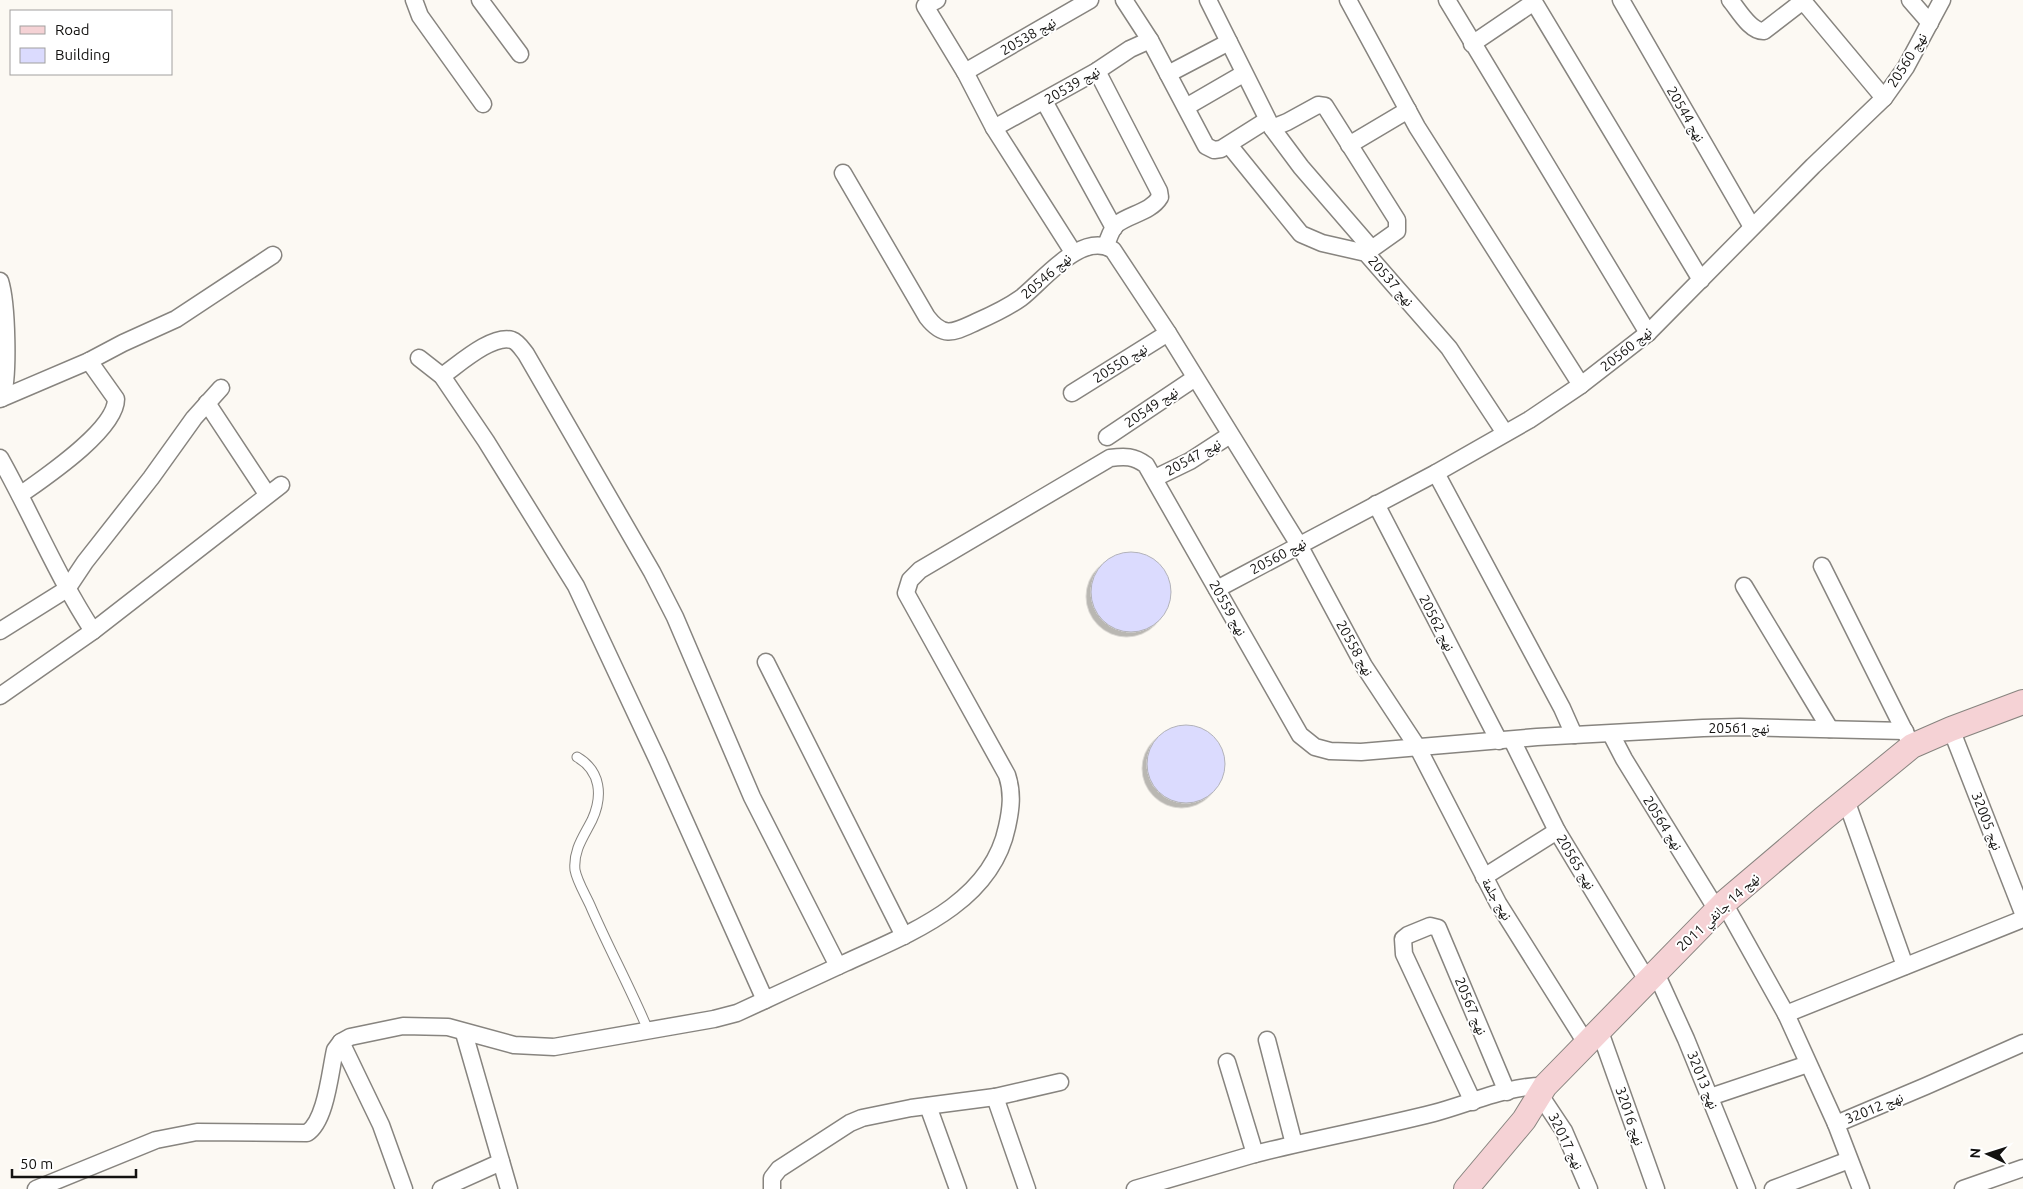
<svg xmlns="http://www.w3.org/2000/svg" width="2023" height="1189" font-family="Ubuntu,'Noto Naskh Arabic',sans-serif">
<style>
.building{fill:#dbdbfe;stroke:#b2b2b9;filter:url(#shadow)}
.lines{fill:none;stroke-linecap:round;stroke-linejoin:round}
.lane-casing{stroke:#87847f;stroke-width:11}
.street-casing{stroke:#87847f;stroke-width:19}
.secondary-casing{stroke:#87847f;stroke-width:26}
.lane{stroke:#fff;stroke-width:9}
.street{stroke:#fff;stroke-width:16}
.secondary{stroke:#f5d2d5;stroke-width:24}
.labels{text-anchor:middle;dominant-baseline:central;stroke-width:4;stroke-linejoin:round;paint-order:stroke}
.street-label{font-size:14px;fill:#131210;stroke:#fff}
</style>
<defs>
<filter id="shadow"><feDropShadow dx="-4.5" dy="4.5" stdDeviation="0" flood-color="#0004"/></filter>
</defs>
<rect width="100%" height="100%" fill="#fcf9f3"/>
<g class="building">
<circle cx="1131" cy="592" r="40"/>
<circle cx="1186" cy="764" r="39"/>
</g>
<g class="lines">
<g class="lane-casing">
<path id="lane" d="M577 757C601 771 603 796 592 820 584 836 573 850 575 870 577 881 585 894 590 905 608 947 630 987 648 1030"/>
</g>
<g class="street-casing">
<g id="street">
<polyline points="414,0 420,16 483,104"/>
<polyline points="480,0 520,54"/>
<polyline points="937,0 925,6 965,72 994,128 1073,252"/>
<polyline points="1124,0 1150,40 1206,146 1214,150 1221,149 1267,120"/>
<polyline points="1208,0 1272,128 1301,167 1371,248"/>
<polyline points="1348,0 1417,127 1581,385"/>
<polyline points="1447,0 1648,333"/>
<polyline points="1621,0 1752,227"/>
<path d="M1730 0C1738 9 1750 32 1764 31L1803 1 1884 98"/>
<polyline points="1910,0 1930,23"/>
<polyline points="1472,44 1534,2 1701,280"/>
<path d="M1097 71 1159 191 1160 197C1151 212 1130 214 1117 224 1111 229 1109 238 1106 245"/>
<polyline points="965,72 1090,0"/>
<polyline points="1168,74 1229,42"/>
<polyline points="1044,101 1114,228"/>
<polyline points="1186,107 1243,74"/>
<polyline points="994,128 1097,71 1130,49 1150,40"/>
<polyline points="1272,128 1287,122 1318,105 1325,106 1397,220 1397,231 1366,253"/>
<polyline points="1229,145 1301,234 1322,243 1366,253 1449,348 1505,433"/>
<polyline points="1349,145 1408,110"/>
<path d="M843 173 927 317C944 339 954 332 976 322 992 315 1007 308 1021 298 1043 281 1082 230 1113 250L1168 333 1299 545 1364 666 1418 748 1498 903 1586 1043"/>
<path d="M0 281C7 303 9 377 2 398"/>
<polyline points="419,358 442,376 486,441 576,586 658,761 765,1000"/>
<path d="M442 376C458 365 492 334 512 340 518 342 522 349 526 354L652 572 675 617 752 797 838 966"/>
<polyline points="1072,393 1168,333"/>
<polyline points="0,399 89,361 123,343 176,319 273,255"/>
<polyline points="207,403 267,494"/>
<polyline points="1107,437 1195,378"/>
<path d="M0 458C32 515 57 576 93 631L0 696"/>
<polyline points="1436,473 1562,708 1574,735"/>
<polyline points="1155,478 1190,461 1230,435"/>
<path d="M20 495C44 478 116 430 116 399L89 361"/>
<polyline points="1376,504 1499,741"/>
<polyline points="1822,566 1909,740"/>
<polyline points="1744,586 1830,729"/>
<polyline points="1217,589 1436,473 1529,420 1581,385 1648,333 1813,166 1884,98 1906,67 1942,0"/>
<polyline points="0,631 67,589 85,562 151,478 194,418 221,388"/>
<polyline points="93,631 281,485"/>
<polyline points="766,662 904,936"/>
<polyline points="1951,729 2023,913"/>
<polyline points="1611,734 1624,759 1717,910"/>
<polyline points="1512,740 1557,831 1647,980"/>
<polyline points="1846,800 1905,966"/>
<polyline points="1484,877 1557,831"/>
<polyline points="1724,903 1786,1014 2023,919"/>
<polyline points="1656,973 1686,1039 1747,1189"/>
<polyline points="1786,1014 1836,1124 1926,1086 2023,1043"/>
<polyline points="1599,1029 1656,1189"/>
<polyline points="464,1033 509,1189"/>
<polyline points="1267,1040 1294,1144"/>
<polyline points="341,1042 381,1125 404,1189"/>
<polyline points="1540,1095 1564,1131 1589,1189"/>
<polyline points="995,1097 1027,1189"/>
<polyline points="1710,1097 1808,1064"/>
<polyline points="1473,1102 1404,954 1403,939 1408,935 1430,926 1438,928 1507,1092"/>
<polyline points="928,1106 958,1189"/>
<polyline points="1836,1124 1861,1189"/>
<path d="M1255 1154C1314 1139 1375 1128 1434 1113 1468 1104 1510 1085 1545 1086"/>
<path d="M36 1189 156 1140 197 1132 307 1133C326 1121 330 1072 335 1050L341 1042 350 1037 403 1026 448 1027 514 1045 554 1047 714 1019 737 1013C773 996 809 980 845 963 908 934 991 904 1007 827 1011 809 1013 793 1007 775L906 593 910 580 920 570 1110 458C1125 456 1134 456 1146 465L1300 735 1315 747 1330 751 1361 752 1537 737 1703 728 1740 727 1905 731"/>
<polyline points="441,1189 501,1162"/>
<polyline points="772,1189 772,1178 779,1169 850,1123 862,1118 911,1108 995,1097 1060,1082"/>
<polyline points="1135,1189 1255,1154 1227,1062"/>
<polyline points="1773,1189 1849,1160"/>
<polyline points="1963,1189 2023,1168"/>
</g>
</g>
<g class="secondary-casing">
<polyline id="secondary" points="1466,1189 1524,1120 1545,1086 1724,903 1824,818 1912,746 1951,729 2023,702"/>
</g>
<use href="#lane" class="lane"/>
<use href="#street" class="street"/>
<use href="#secondary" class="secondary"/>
</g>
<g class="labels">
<g class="street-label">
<text transform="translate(1028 36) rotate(-30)">نهج 20538</text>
<text transform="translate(1907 60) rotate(-58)">نهج 20560</text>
<text transform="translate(1072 85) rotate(-30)">نهج 20539</text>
<text transform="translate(1686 114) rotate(60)">نهج 20544</text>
<text transform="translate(1046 276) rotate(-41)">نهج 20546</text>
<text transform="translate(1391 281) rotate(49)">نهج 20537</text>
<text transform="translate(1626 349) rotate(-39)">نهج 20560</text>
<text transform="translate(1120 363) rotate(-32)">نهج 20550</text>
<text transform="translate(1151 407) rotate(-34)">نهج 20549</text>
<text transform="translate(1193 457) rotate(-29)">نهج 20547</text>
<text transform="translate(1278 556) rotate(-28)">نهج 20560</text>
<text transform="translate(1228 608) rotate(61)">نهج 20559</text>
<text transform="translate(1437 623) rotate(63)">نهج 20562</text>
<text transform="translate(1355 648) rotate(61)">نهج 20558</text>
<text x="1739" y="728">نهج 20561</text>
<text transform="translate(1987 821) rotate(69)">نهج 32005</text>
<text transform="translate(1663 823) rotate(58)">نهج 20564</text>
<text transform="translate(1576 862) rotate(59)">نهج 20565</text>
<text transform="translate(1497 899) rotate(60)">نهج جلمة</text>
<text transform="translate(1718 912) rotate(-43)">نهج 14 جانفي 2011</text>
<text transform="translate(1471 1006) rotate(67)">نهج 20567</text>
<text transform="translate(1703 1080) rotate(68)">نهج 32013</text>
<text transform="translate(1874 1108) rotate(-22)">نهج 32012</text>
<text transform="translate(1630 1116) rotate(71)">نهج 32016</text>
<text transform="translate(1566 1141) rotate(64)">نهج 32017</text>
</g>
</g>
<rect x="10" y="10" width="162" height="65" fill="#ffffff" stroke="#a1a09f"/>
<rect x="20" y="26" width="25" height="8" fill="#f5d2d5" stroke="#a1a09f"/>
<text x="55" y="35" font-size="15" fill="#131210">Road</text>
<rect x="20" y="48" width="25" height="15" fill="#dbdbfe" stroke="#a1a09f"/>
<text x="55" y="60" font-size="15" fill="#131210">Building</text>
<g transform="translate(1988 1154) rotate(274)" stroke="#ffffff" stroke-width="4" paint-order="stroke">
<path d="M0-4L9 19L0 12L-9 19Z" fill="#131210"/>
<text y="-8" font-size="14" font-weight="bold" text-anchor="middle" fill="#131210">N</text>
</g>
<path d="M12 1169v8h124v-8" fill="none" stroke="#131210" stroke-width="2.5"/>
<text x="20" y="1169" font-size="15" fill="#131210" stroke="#ffffff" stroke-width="4" paint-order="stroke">50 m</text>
</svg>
